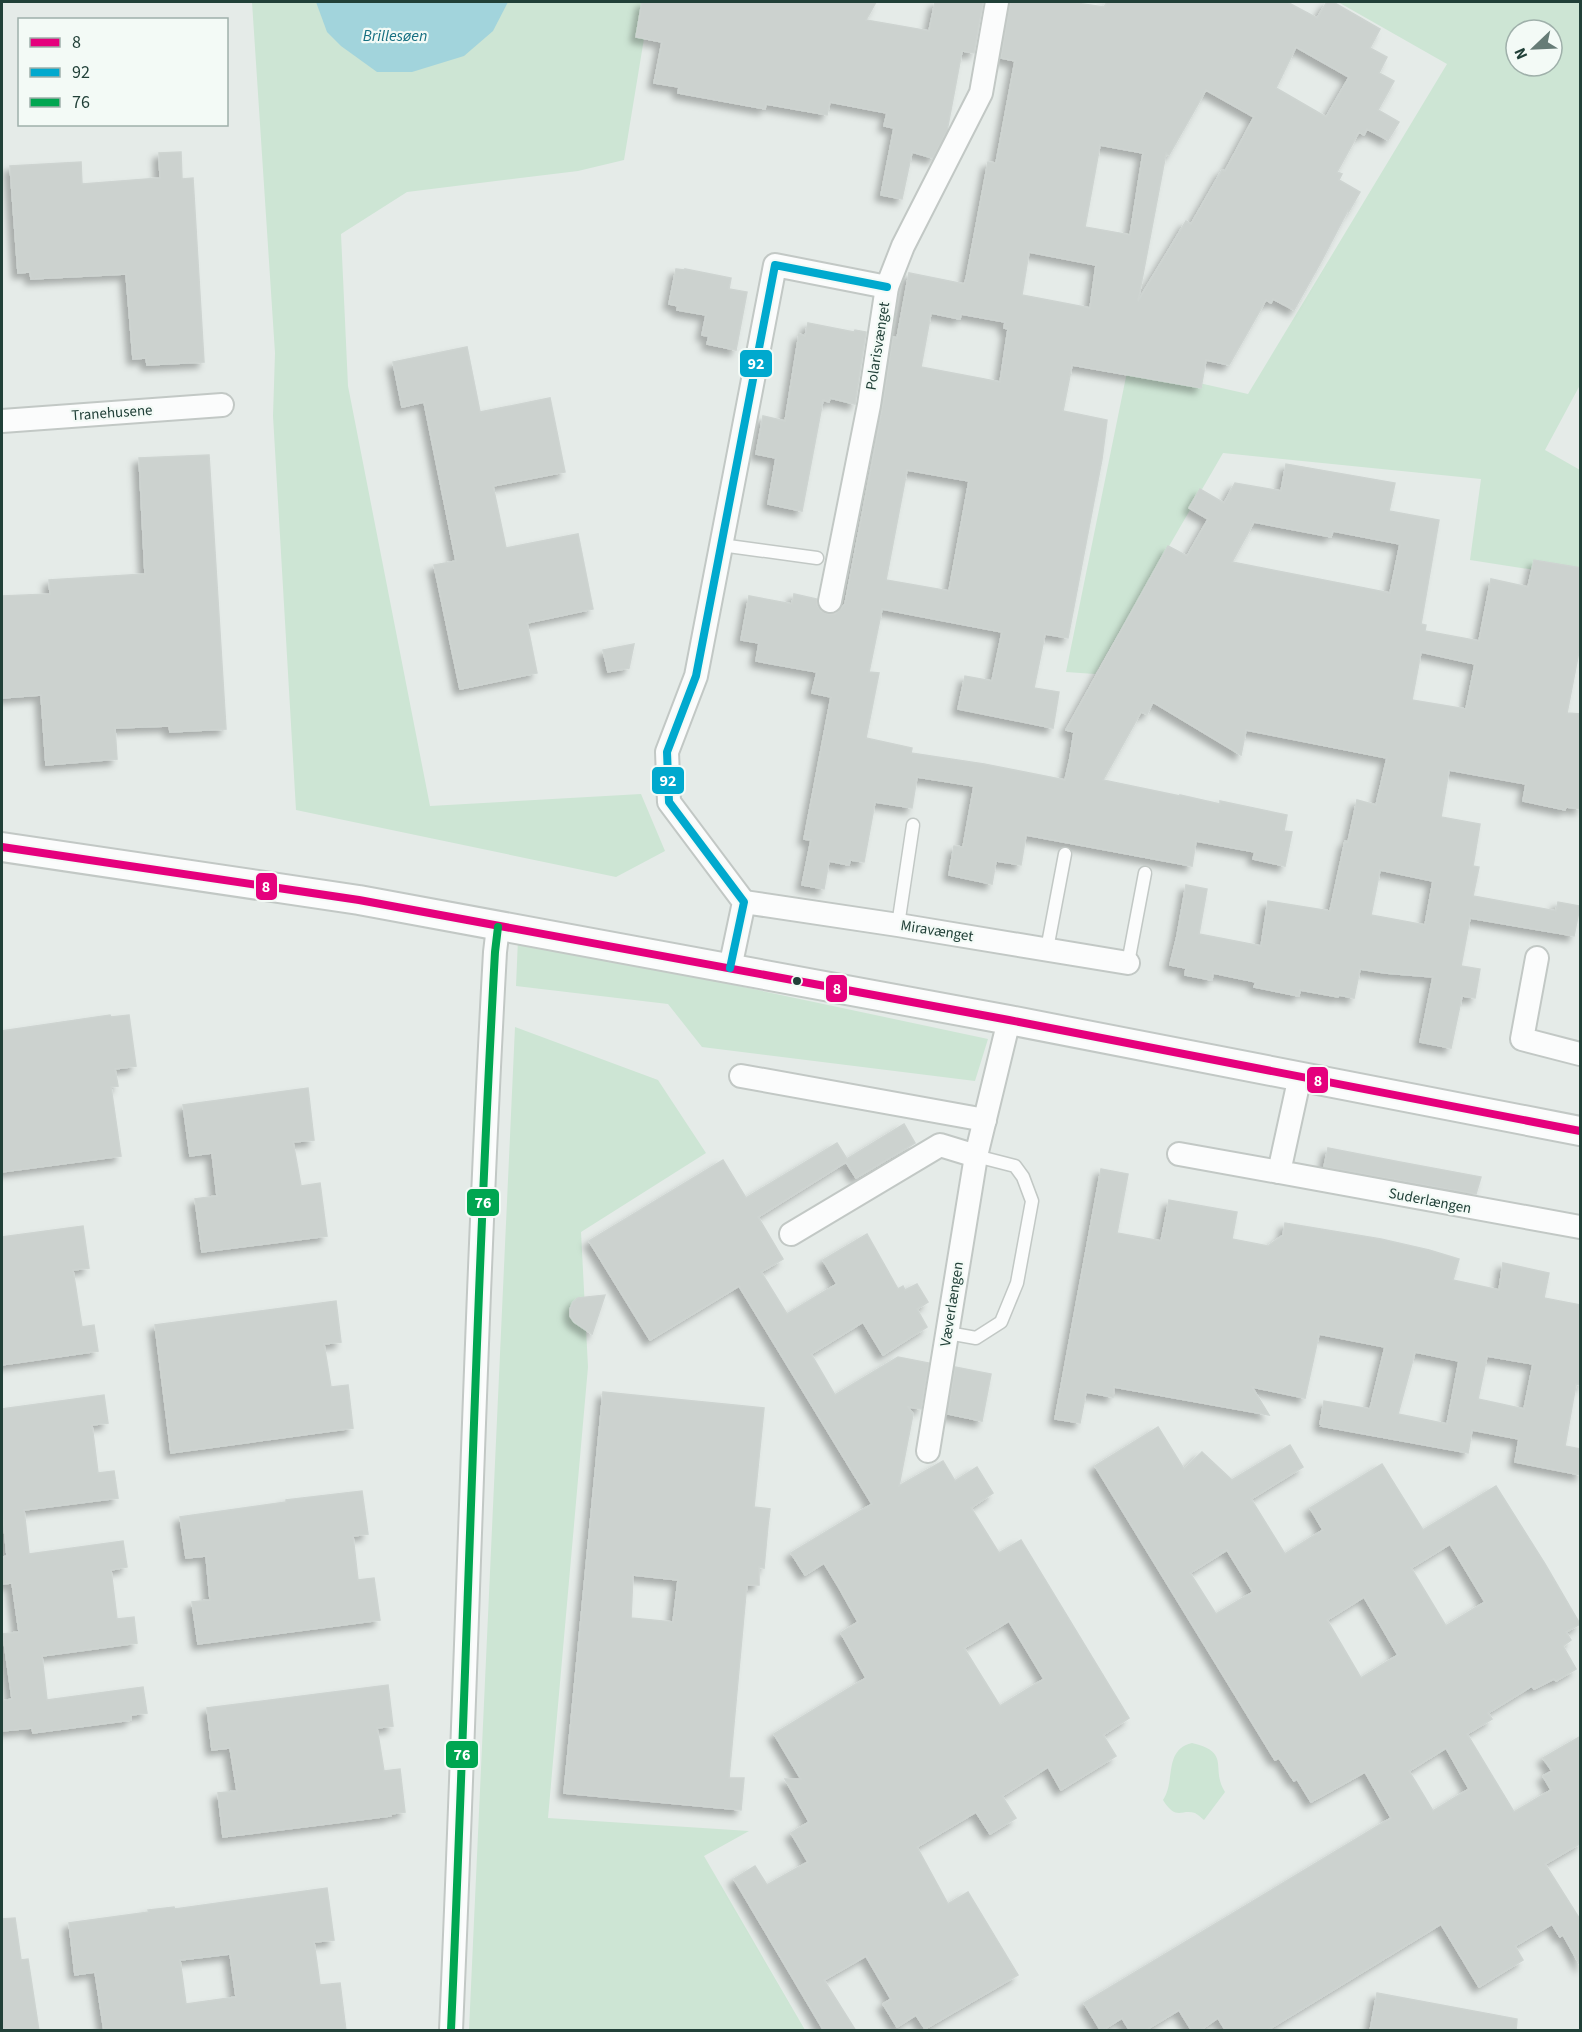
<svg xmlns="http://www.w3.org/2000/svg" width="1582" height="2032" font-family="'Source Sans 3',sans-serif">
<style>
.green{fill:#cde5d4;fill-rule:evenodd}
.water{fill:#a2d4dc}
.building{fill:#ccd2cf;stroke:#ced4d1;stroke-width:1.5;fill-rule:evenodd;filter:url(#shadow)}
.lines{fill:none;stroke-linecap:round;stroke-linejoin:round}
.service-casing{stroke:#c2c8c5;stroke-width:15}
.minor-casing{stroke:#c2c8c5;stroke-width:26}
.tertiary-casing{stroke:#c2c8c5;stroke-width:32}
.service{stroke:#fbfcfc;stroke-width:12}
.minor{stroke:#fbfcfc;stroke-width:22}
.tertiary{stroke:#fbfcfc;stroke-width:28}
.bus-1-casing{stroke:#f3faf6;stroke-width:12}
.bus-2-casing{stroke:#f3faf6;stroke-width:12}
.bus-3-casing{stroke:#f3faf6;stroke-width:12}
.bus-1{stroke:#e5007d;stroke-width:8}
.bus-2{stroke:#00a9ce;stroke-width:8}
.bus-3{stroke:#00a651;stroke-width:8}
.bus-dot{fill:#214038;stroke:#f3faf6;stroke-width:2}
.labels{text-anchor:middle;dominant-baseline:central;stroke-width:4.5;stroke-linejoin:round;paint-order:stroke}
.street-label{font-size:15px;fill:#214038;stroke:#f3faf6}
.water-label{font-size:16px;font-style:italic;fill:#156f81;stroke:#f3faf6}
.line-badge{stroke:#f3faf6;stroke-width:2}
.badge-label{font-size:16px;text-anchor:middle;font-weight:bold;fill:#fff}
</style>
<defs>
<filter id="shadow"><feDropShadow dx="-5.5" dy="5.5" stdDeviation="3" flood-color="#0004"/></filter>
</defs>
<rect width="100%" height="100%" fill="#e5ebe8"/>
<g class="green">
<polygon points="252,2 650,2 624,160 578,171 407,192 341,234 348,386 430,806 641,794 665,851 616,877 296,810 273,416 275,353"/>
<path d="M1338 2H1580V385L1545 450 1580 470V577L1470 560 1481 479 1223 453 1095 674 1066 672 1128 367 1248 394 1447 64ZM1516 30H1552V66H1516Z"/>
<polygon points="518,939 988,1039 975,1081 702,1047 668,1004 516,986"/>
<polygon points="515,1027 658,1080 706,1153 581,1232 588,1367 548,1818 749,1831 704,1856 805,2030 469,2030"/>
<path d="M1192 1743C1232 1752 1210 1769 1225 1792L1204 1820C1201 1818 1199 1815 1195 1813 1181 1809 1176 1821 1163 1800 1176 1781 1163 1750 1192 1743Z"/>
</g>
<polygon class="water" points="316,2 508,2 493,31 464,56 412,72 377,72 341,46 327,32"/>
<g class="building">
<polygon points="642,2 876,2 866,20 929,31 935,2 983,2 974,53 962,51 947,131 933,158 912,152 902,199 881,195 894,128 884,126 887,113 830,102 827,115 766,104 765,109 684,94 678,93 679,87 654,83 662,42 636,37"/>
<path d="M1010 2H1069L1104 7 1107 2H1287L1317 18 1327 2H1333L1380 29 1370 48 1387 57 1379 73 1394 81 1378 110 1399 122 1388 140 1367 129 1364 135 1359 132 1337 172 1342 174 1339 180 1360 192 1349 211 1348 210 1322 260 1294 310 1273 299 1271 303 1266 300 1229 365 1206 360 1201 388 1072 365 1063 411 1107 420 1102 459 1068 638 1045 634 1034 688 1059 692 1053 728 958 709 965 676 992 681 1002 632 882 609 869 672 879 673 866 738 912 748 911 753 984 764 1065 780 1070 758 1074 732 1066 730 1168 546 1187 556 1208 519 1189 508 1200 489 1224 503 1235 483 1281 491 1286 464 1395 483 1389 511 1439 520 1421 624 1426 625 1425 631 1479 641 1491 579 1528 587 1534 560 1581 568V641L1567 713 1581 714V809L1566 807 1565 810 1523 801 1526 784 1449 770 1441 817 1480 824 1473 866 1479 867 1473 896 1556 911 1558 902 1580 906 1574 936 1470 918 1461 966 1480 969 1475 998 1462 996 1451 1048 1420 1042 1433 977 1385 973 1360 969 1354 998 1339 995 1338 997 1300 990 1299 996 1254 987 1256 982 1213 973 1212 980 1185 975 1186 968 1170 965 1177 936 1186 885 1207 889 1199 934 1261 946 1268 901 1330 911 1345 841 1348 842 1357 800 1376 805 1387 758 1246 730 1241 755 1153 702 1147 714 1141 712 1103 780 1180 796V795L1220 804V801L1287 815 1284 831 1292 832 1285 866 1253 859 1255 852 1196 841 1192 866 1026 835 1021 865 996 861 992 884 949 875 954 846 963 847 974 786 917 777 912 808 875 802 864 862 850 860 849 865 829 861 824 889 802 885 811 840 804 839 831 697 812 693 817 672 756 661 759 643 741 640 749 596 792 604 794 594 817 599V605L821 611 828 614H835L845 604 882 410 893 337 897 338 909 273 964 284 966 279 988 162 996 163 1015 61 1001 58ZM1296 47 1349 77 1326 117 1276 88ZM1206 90 1254 117 1225 171 1222 170 1191 224 1186 221 1138 301 1166 153 1169 155ZM1100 145 1143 153 1130 235 1085 227ZM1029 252 1096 265 1090 308 1022 295ZM931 313 960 319 961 314 1005 322 1004 328 1008 329 1000 382 921 367ZM907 470 969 481 949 591 886 580ZM1254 522 1331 537 1333 531 1400 544 1390 593 1232 562ZM1421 652 1475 664 1466 709 1412 700ZM1380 870 1433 881 1425 925 1371 915Z"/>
<polygon points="181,152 182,179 193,178 204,362 147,365 146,358 133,359 126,274 31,279 30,272 18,273 10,166 81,162 82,184 160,178 159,153"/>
<polygon points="676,269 685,270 685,269 731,278 729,289 747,292 736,350 707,344 709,336 702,335 706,315 677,310 678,306 669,304"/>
<polygon points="808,323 854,332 855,330 866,332 855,404 830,398 829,402 823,400 802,511 768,504 776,458 756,454 763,416 785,421 799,334 805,336"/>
<polygon points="467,347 480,412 550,398 565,472 493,486 506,548 578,534 593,609 527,623 537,673 460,689 434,565 456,561 424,402 402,407 393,362"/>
<polygon points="209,455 226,729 170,732 169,726 115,728 117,759 46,765 41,695 2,698 2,596 50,594 49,580 145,574 139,458"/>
<polygon points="634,644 629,668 608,672 603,650"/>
<polygon points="110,1015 111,1017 129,1015 136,1066 115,1069 118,1086 111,1087 121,1156 2,1172 2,1031"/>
<polygon points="308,1088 314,1140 293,1142 301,1186 320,1183 327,1236 202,1252 195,1199 217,1196 212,1153 190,1156 183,1105"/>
<path d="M904 1124 915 1143 856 1178 846 1162 758 1217 783 1259 761 1272 787 1314 837 1284 823 1260 867 1234 898 1289 903 1286 905 1290 917 1284 928 1302 917 1309 927 1327 883 1355 863 1322 811 1354 835 1395 898 1357 929 1363 921 1409 908 1407 913 1414 899 1486 943 1461 955 1481 977 1467 993 1493 971 1508 999 1553 1021 1540 1129 1718 1103 1735 1116 1756 1061 1790 1048 1767 1002 1796 1016 1818 990 1834 976 1812 917 1847 948 1904 968 1892 1018 1975 925 2029 916 2015 897 2027 883 2004 891 1999 866 1956 824 1980 856 2031H824L734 1879 755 1866 767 1885 808 1862 791 1833 809 1822 785 1779H801L774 1734 866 1678 841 1633 858 1622 838 1586 824 1563 805 1575 791 1553 872 1504 739 1286 650 1340 589 1241 723 1160 746 1198 837 1143 847 1159ZM1009 1621 1044 1679 1000 1706 964 1648Z"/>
<polygon points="1328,1148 1400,1162 1481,1177 1476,1194 1324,1167"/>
<path d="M1101 1169 1128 1174 1117 1233 1161 1241 1169 1200 1237 1212 1232 1239 1268 1246 1283 1235 1285 1223 1381 1239 1429 1250 1459 1259 1453 1280 1499 1290 1503 1263 1549 1273 1544 1298 1581 1305V1385L1576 1384 1565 1446 1581 1449V1475L1515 1462 1519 1439 1472 1430 1468 1453 1321 1426 1322 1425 1320 1424 1324 1401 1370 1409 1385 1347 1319 1334 1305 1398 1252 1387 1269 1415 1114 1387 1113 1397 1086 1392 1080 1423 1055 1419ZM1415 1352 1459 1361 1447 1424 1398 1414ZM1487 1356 1533 1364 1524 1409 1478 1399Z"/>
<polygon points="83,1226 89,1268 73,1270 82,1327 94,1325 98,1351 2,1365 2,1237"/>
<polygon points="605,1295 592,1334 574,1322 570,1316 570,1309 573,1302 578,1298"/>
<polygon points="336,1301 341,1342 324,1344 331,1387 348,1385 353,1428 171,1453 155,1325"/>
<polygon points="955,1367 991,1374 982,1421 948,1414"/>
<path d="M603 1392 764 1408 754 1507 770 1509 768 1525 764 1568 759 1567V1585H747L746 1593 729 1778H744L741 1810 564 1793ZM633 1575 678 1580 673 1622 631 1618Z"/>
<polygon points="104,1395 108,1423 92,1425 98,1473 114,1471 118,1498 24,1510 29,1554 123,1541 127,1567 111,1570 117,1619 134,1617 137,1643 42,1656 47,1700 143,1687 147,1713 131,1715 131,1720 33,1733 32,1728 2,1731 2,1701 12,1699 3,1634 19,1632 12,1583 2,1584 2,1557 7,1556 2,1507 2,1409"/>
<path d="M1158 1427 1184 1469 1202 1452 1232 1480 1290 1445 1303 1467 1251 1499 1285 1554 1323 1530 1310 1508 1382 1464 1423 1530 1496 1486 1545 1564 1580 1624 1566 1632 1571 1640 1563 1646 1576 1669 1556 1681 1554 1679 1534 1689 1532 1686 1488 1713 1492 1719 1467 1734 1514 1812 1551 1790 1543 1776 1552 1771 1543 1758 1581 1736V1843L1545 1864 1581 1921V1967L1563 1935 1560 1937 1552 1924 1515 1946 1523 1960 1479 1987 1441 1924 1266 2031H1226L1218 2018 1199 2031H1192L1179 2010 1144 2031H1130L1122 2018 1101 2031 1084 2003 1391 1818 1365 1772 1311 1802 1297 1779 1294 1781 1279 1758 1275 1760 1095 1466ZM1450 1544 1485 1602 1446 1626 1411 1568ZM1227 1550 1253 1592 1216 1614 1190 1573ZM1364 1597 1398 1655 1361 1678 1327 1620ZM1446 1748 1469 1789 1433 1811 1409 1771Z"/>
<polygon points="362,1491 368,1534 353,1536 358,1580 374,1578 380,1620 198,1644 192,1602 210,1600 206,1556 186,1558 180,1517 286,1502 286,1500"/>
<polygon points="388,1685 393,1726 377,1728 384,1771 400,1769 405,1812 390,1814 391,1816 223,1837 218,1793 237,1791 230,1748 212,1750 207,1708"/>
<path d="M327 1888 334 1940 314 1942 320 1985 340 1983 346 2031H104L95 1972 75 1975 69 1923 149 1912 148 1910 174 1907 175 1909ZM230 1954 236 1997 186 2004 180 1960Z"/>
<polygon points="15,1918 21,1960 28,1959 39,2031 2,2031 2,1919"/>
<polygon points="1377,1993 1517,2019 1516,2031 1370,2031"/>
</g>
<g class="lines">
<g class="service-casing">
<g id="service">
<polyline points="721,545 817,558"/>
<polyline points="898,925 913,825"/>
<polyline points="1047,949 1065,854"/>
<polyline points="1128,963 1145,873"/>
<polyline points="948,1333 976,1338 1001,1322 1017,1283 1032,1201 1023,1177 1015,1166 976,1156"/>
</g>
</g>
<g class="minor-casing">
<g id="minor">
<polyline points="2,421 222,405"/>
<polyline points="830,601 869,405 887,287 903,246 981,93 997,2"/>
<polyline points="744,902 898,925 1128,963"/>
<polyline points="1537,958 1522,1039 1580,1054"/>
<polyline points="730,968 744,902 669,802 667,752 696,676 775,265 887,287"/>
<polyline points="741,1076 985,1120"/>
<polyline points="1300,1076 1279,1172 1580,1227"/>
<polyline points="1179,1154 1279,1172"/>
<polyline points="791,1234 940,1145 976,1156 1009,1020"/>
<polyline points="928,1451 976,1156"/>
<path d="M451 2030C467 1671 475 1311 495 952L498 927"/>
</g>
</g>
<g class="tertiary-casing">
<polyline id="tertiary" points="2,847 359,900 1009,1020 1580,1131"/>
</g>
<use href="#service" class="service"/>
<use href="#minor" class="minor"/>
<use href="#tertiary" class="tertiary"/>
<g class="bus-1-casing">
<polyline id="bus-1" points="2,847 359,900 1009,1020 1580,1131"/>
</g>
<g class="bus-2-casing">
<polyline id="bus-2" points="730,968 744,902 669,802 667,752 696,676 775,265 887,287"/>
</g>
<g class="bus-3-casing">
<path id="bus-3" d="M451 2030C467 1671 475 1311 495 952L498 927"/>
</g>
<use href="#bus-1" class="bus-1"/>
<use href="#bus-2" class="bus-2"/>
<use href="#bus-3" class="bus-3"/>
</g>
<circle class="bus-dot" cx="797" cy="981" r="5"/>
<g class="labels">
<g class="street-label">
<text transform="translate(878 346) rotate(-81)">Polarisvænget</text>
<text transform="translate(112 413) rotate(-4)">Tranehusene</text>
<text transform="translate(937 931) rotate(9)">Miravænget</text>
<text transform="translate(1430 1201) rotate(11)">Suderlængen</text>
<text transform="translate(952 1304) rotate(-81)">Væverlængen</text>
</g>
<g class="water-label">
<text x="395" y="36">Brillesøen</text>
</g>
</g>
<g class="line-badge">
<rect x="739" y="349" width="34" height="29" rx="6" fill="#00a9ce"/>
<rect x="651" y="766" width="34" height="29" rx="6" fill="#00a9ce"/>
<rect x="255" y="872" width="23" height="29" rx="6" fill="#e5007d"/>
<rect x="825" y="974" width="23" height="29" rx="6" fill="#e5007d"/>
<rect x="1306" y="1066" width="23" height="28" rx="6" fill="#e5007d"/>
<rect x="466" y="1188" width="34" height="29" rx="6" fill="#00a651"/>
<rect x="445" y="1740" width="34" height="29" rx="6" fill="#00a651"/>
</g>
<g class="badge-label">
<text x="756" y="369">92</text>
<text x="668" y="786">92</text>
<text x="266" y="892">8</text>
<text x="837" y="994">8</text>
<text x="1318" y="1086">8</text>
<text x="483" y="1208">76</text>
<text x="462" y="1760">76</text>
</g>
<rect width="1582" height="2032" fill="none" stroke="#214038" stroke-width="6"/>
<rect x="18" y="18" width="210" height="108" fill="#f3faf6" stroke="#9fb0aa" stroke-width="1.5"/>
<rect x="30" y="38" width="30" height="9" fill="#e5007d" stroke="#9fb0aa" stroke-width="1.5"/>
<text x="72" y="48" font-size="18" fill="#214038">8</text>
<rect x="30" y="68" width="30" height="9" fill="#00a9ce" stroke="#9fb0aa" stroke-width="1.5"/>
<text x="72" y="78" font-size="18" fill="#214038">92</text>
<rect x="30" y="98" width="30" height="9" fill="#00a651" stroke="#9fb0aa" stroke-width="1.5"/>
<text x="72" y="108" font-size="18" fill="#214038">76</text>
<g transform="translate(1534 48) rotate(247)"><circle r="28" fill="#f3faf6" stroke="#9fb0aa" stroke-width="1.5"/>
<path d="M0-4.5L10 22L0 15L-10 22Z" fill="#667c76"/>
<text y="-9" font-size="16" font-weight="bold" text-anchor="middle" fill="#214038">N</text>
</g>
</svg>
